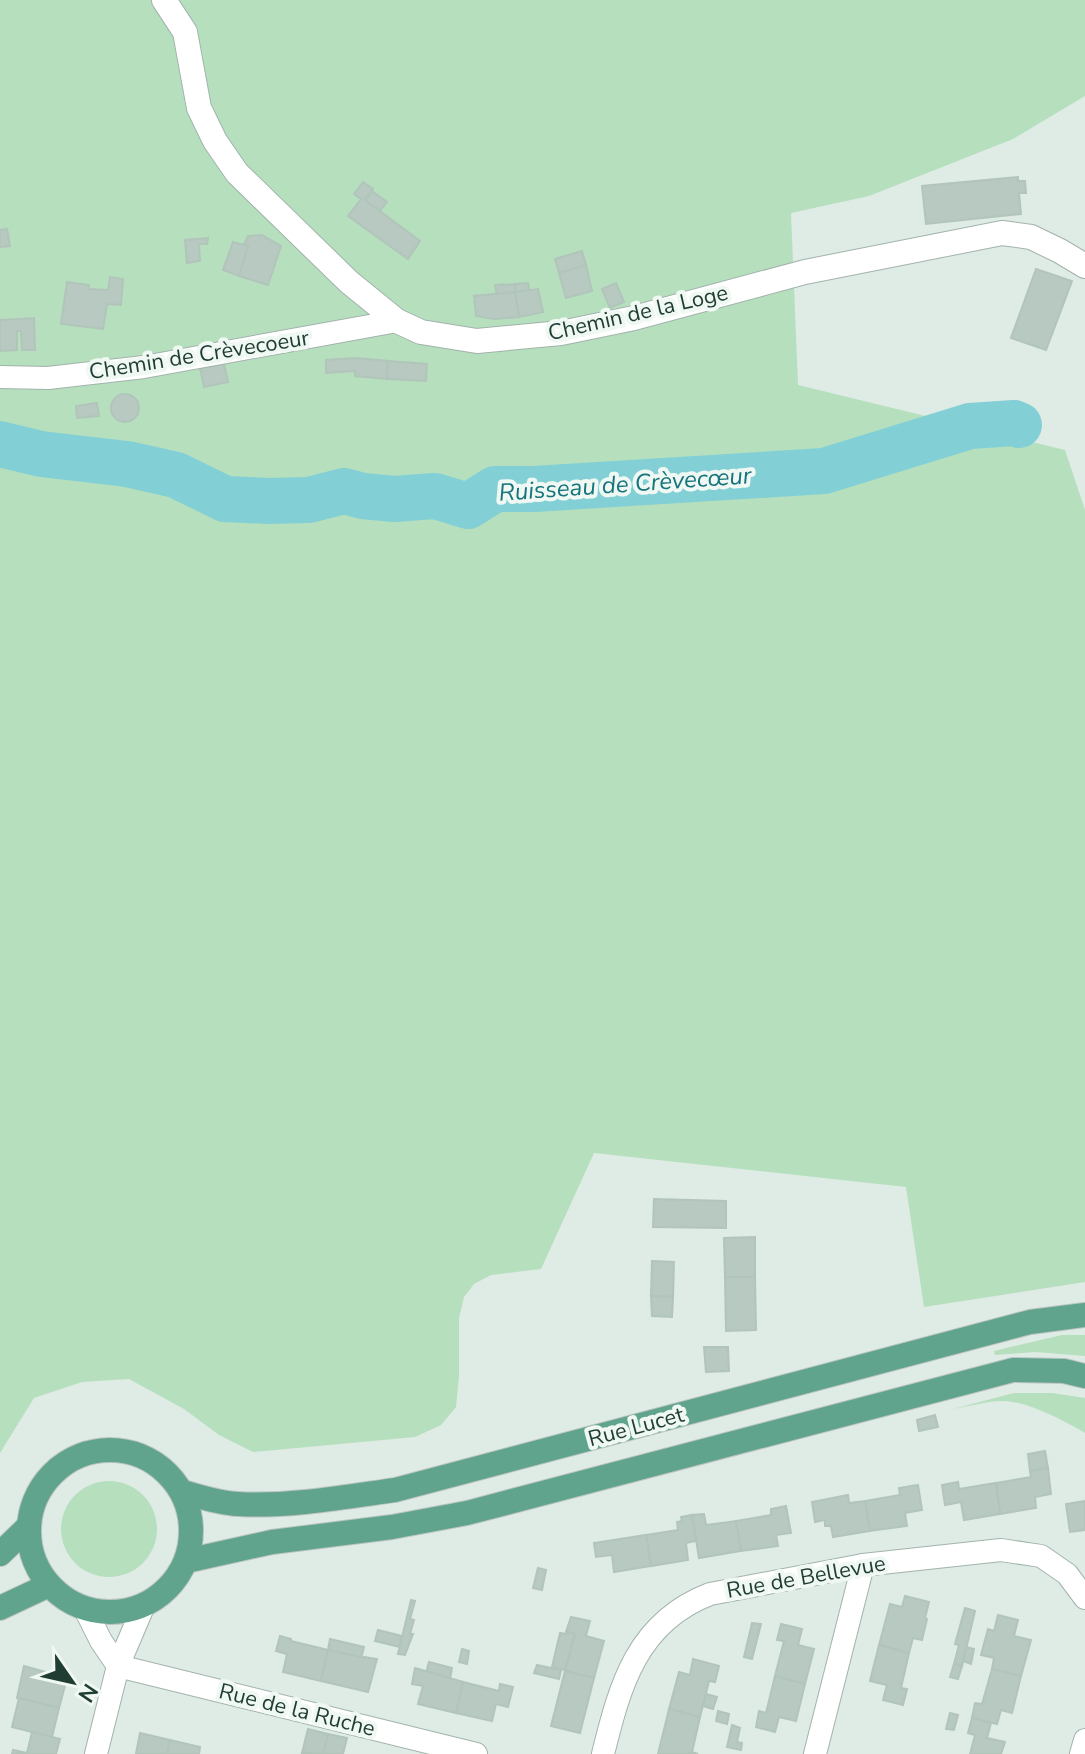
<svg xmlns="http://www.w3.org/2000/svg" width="1085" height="1754" font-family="'Nunito Sans',sans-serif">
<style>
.green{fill:#b6dfbe}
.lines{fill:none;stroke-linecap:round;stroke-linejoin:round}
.river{stroke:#82cfd5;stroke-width:46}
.building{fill:#b7c9c0;stroke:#b1c5bb;stroke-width:2}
.minor-casing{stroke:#a2b3ac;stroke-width:24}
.tertiary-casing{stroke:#a2b3ac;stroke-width:26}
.primary-casing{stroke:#bcc5c2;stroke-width:26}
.minor{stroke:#fff;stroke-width:22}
.tertiary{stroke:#fff;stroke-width:24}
.primary{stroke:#60a48d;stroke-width:24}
.labels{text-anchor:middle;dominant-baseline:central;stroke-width:8;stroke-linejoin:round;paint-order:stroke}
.street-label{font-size:22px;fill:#1f3d32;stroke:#f0f8f3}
.water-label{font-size:24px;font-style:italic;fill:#15747c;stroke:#f0f8f3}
</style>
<rect width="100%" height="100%" fill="#dfebe5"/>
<g class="green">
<polygon points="0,0 1085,0 1085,96 1013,139 869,196 791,213 798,385 1065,450 1085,510 1085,1282 924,1307 906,1187 594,1153 541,1269 491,1275 474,1284 464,1297 459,1318 459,1376 456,1407 441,1425 415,1437 253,1452 219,1435 184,1409 129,1379 82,1382 34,1398 0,1453"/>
<polygon points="1062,1335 1085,1335 1085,1356 1035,1352 995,1355 994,1351"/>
<path d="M1014 1393H1052L1085 1398V1433C1065 1421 1027 1401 1003 1401 987 1401 970 1406 953 1409Z"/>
<circle cx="109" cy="1529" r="48"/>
</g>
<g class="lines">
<polyline class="river" points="0,444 41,454 127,464 176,475 225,499 270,501 309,500 344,491 363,496 394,499 435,496 468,506 495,489 534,489 824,471 970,426 1014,423 1019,425"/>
</g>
<g class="building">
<polygon points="1018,177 1018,181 1025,181 1026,193 1019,193 1021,214 926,224 922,186"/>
<polygon points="363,182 373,189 365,200 420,241 408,259 348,216 361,199 354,194"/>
<polygon points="372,191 387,202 380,211 365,200"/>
<polygon points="7,229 10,246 0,247 0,230"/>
<polygon points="262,235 281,246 268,285 239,276 248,246 244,245 248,236"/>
<polygon points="208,238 207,244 199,244 200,261 187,263 185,240"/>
<polygon points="233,242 248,246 239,276 223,270"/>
<polygon points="582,251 586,265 559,273 555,259"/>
<polygon points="586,265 592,291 566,298 559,273"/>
<polygon points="1036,269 1072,281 1046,350 1011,338"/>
<polygon points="110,277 123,279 121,305 107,304 103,329 61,324 67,282 89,285 88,289 108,290"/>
<polygon points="528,283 529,290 515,292 515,284"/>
<polygon points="616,283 624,302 610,308 602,289"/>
<polygon points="503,284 504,285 515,284 515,292 497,295 495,285"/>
<polygon points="538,289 543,312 519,317 515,292"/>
<polygon points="515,292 519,317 494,319 476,316 474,296"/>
<polygon points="34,318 35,350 22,350 21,331 17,331 17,350 0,351 0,320"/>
<polygon points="355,358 388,361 387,379 355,376 355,371 326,373 326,360"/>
<polygon points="388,361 427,364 426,381 387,379"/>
<polygon points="224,364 228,382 204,387 200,368"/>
<circle cx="125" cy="408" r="14"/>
<polygon points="97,403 99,416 77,418 76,406"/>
<polygon points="654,1199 726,1201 726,1228 653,1227"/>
<polygon points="755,1237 755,1277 725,1277 724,1238"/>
<polygon points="652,1261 674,1262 673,1297 651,1296"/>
<polygon points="725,1277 755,1277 756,1330 726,1331"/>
<polygon points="651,1296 673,1297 672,1317 652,1316"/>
<polygon points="704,1347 728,1347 729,1371 706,1372"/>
<polygon points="935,1415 938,1427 919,1431 917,1420"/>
<polygon points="1045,1451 1048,1468 1030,1471 1028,1454"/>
<polygon points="1048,1468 1051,1494 1035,1497 1036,1508 1000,1514 996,1483 1031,1477 1030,1471"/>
<polygon points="958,1482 959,1489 996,1483 1000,1514 964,1520 961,1502 945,1505 942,1485"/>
<polygon points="918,1485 922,1510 905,1513 907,1526 870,1531 865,1501 900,1495 899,1488"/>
<polygon points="848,1495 849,1503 865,1501 870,1531 833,1537 831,1526 825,1526 825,1520 815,1522 812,1502"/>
<polygon points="1085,1501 1085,1530 1070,1532 1066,1504"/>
<polygon points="786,1506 791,1533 776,1535 778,1546 741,1551 736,1521 771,1515 771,1509"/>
<polygon points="704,1514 706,1525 736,1521 741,1551 699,1558 692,1515"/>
<polygon points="692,1515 696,1541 686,1543 688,1560 651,1566 646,1535 678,1530 677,1522 682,1521 681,1517"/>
<polygon points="646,1535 651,1566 614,1572 612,1555 596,1557 594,1543"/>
<polygon points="538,1568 546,1570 542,1590 533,1588"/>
<polygon points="905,1596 929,1602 925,1618 927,1619 922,1640 913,1638 909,1653 879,1645 890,1604 902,1607"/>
<polygon points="411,1600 415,1601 410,1619 414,1620 410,1634 413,1634 405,1655 398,1654"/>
<polygon points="965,1608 975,1611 962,1666 954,1664 959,1645 955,1644"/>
<polygon points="998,1615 1018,1620 1014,1636 1031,1640 1021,1676 992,1669 994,1658 981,1655 988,1629 994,1631"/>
<polygon points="571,1617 590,1621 586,1636 604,1641 594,1678 565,1671 575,1634 566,1632"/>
<polygon points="752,1623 761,1624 752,1659 744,1657"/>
<polygon points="781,1624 802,1629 798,1645 814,1649 805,1684 775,1676 784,1641 777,1640"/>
<polygon points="378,1630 402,1636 400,1647 375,1641"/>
<polygon points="566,1632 575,1634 565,1670 552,1667 560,1633 566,1634"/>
<polygon points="280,1636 291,1639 291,1641 328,1650 321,1681 283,1672 287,1654 276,1651"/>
<polygon points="330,1639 364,1647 361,1658 328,1650"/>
<polygon points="879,1645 909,1653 901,1688 907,1689 903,1705 883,1700 887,1685 870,1681"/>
<polygon points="966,1647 974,1649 971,1664 963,1661"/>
<polygon points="462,1649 469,1651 467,1664 459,1662"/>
<polygon points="328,1650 364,1658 364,1657 377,1659 368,1692 321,1681"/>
<polygon points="693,1659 719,1666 715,1682 709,1681 700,1717 669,1709 679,1672 690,1675"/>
<polygon points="429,1662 452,1668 450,1679 426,1673"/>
<polygon points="954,1664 962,1666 958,1679 950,1677"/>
<polygon points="537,1665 561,1670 559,1679 534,1673"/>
<polygon points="24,1666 67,1678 59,1708 17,1698"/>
<polygon points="415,1668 463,1682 456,1713 418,1704 423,1686 412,1684"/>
<polygon points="992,1669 1021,1676 1012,1713 1001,1710 997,1724 972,1718 975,1703 982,1704"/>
<polygon points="565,1671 594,1678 580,1733 551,1726"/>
<polygon points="775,1676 805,1684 796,1721 779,1717 775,1732 756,1727 759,1711 766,1713"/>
<polygon points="463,1682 499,1691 500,1684 513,1687 508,1707 496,1704 492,1721 456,1713"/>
<polygon points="706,1694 717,1697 713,1709 703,1706"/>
<polygon points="19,1698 59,1708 52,1737 12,1727"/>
<polygon points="669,1709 700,1717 692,1752 698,1754 658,1754"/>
<polygon points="718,1711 729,1714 727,1724 716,1721"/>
<polygon points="950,1713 958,1715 954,1730 946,1729"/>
<polygon points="972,1718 991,1723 987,1738 1005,1742 1001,1754 970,1754 975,1735 968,1733"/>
<polygon points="732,1725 740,1728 737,1742 742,1743 741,1750 727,1747"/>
<polygon points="308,1729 328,1734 323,1754 302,1753"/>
<polygon points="32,1732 60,1739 56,1754 12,1754 13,1750 27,1753"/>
<polygon points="140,1733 170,1740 167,1754 136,1754"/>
<polygon points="328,1734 347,1738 343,1754 323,1754"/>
<polygon points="170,1740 200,1747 199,1754 167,1754"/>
</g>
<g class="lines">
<g class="minor-casing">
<g id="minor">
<polyline points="0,377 48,378 144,367 397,321"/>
<polyline points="85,1609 101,1641 118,1666"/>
<polyline points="118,1666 476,1754"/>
<polyline points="96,1754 118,1666 144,1605"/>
<path d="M603 1754C620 1685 637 1622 710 1594L863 1565 1001 1550 1041 1556 1067 1574 1085 1598"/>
<polyline points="815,1754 863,1565"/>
<polyline points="1081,1754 1085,1740"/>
</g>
</g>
<g class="tertiary-casing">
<polyline id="tertiary" points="164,0 185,32 199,108 215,141 237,173 349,282 397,321 421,332 477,341 561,333 634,318 805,272 1002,233 1031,237 1060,251 1085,266"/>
</g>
<g class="primary-casing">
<g id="primary">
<circle cx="110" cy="1531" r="81"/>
<path d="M183 1492C201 1497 219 1503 238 1504 288 1507 345 1497 395 1490L1030 1322 1085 1315"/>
<polyline points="0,1554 29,1526"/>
<polyline points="186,1561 272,1542 392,1527 467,1513 1013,1370 1064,1371 1085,1376"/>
<polyline points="0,1608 49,1585"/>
</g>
</g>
<use href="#minor" class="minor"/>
<use href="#tertiary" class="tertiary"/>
<use href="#primary" class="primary"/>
</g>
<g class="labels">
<g class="street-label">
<text transform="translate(638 313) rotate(-13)">Chemin de la Loge</text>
<text transform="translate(199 355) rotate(-9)">Chemin de Crèvecoeur</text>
<text transform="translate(636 1427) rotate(-15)">Rue Lucet</text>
<text transform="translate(806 1577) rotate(-10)">Rue de Bellevue</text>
<text transform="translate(297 1710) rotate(14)">Rue de la Ruche</text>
</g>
<g class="water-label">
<text transform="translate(625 484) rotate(-4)">Ruisseau de Crèvecœur</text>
</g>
</g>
<g transform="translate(72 1682) rotate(124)" stroke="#f0f8f3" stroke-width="6" paint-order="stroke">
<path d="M0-6L14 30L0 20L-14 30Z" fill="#1f3d32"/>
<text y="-12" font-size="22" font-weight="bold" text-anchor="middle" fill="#1f3d32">N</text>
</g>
</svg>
